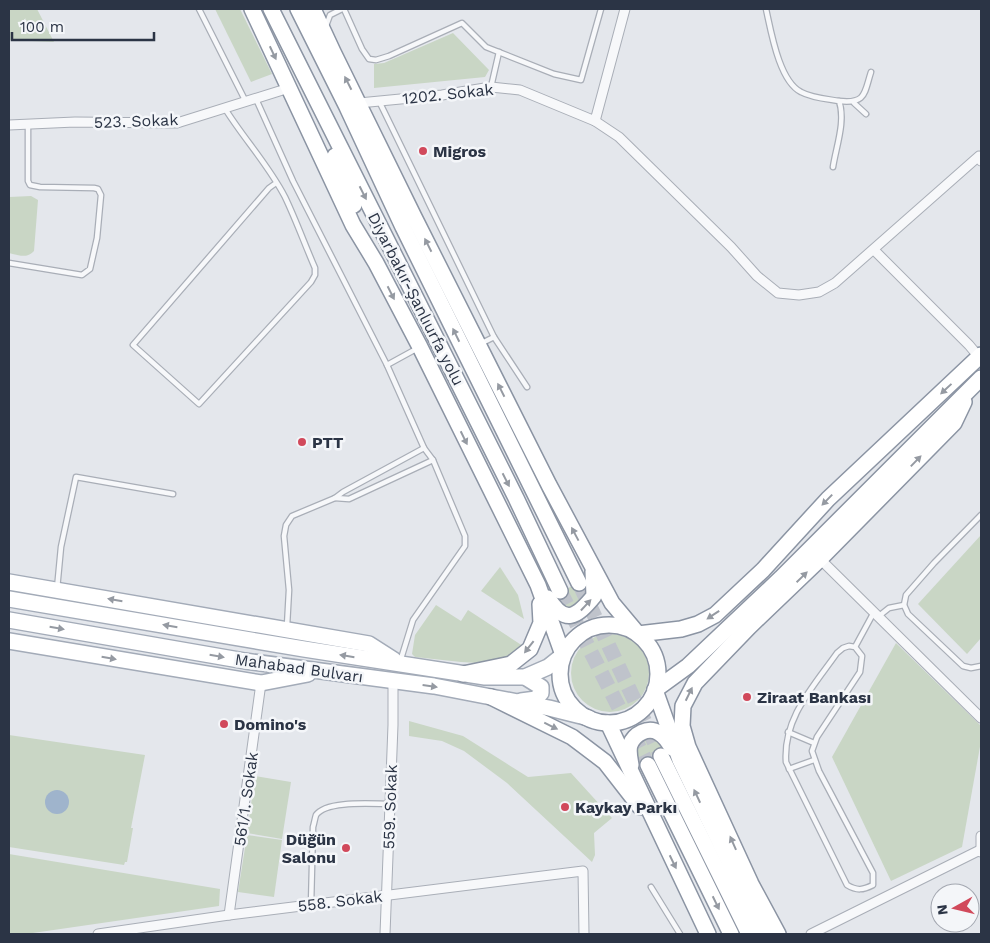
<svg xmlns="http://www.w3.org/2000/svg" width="990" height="943" font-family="'Work Sans',sans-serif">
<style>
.green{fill:#c9d6c5}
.water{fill:#9fb4cc}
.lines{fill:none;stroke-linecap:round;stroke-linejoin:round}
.trunk-tunnel{stroke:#bfc3cb;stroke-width:15;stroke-dasharray:15 8;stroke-linecap:butt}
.service-casing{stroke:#a9aeb7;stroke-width:7}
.minor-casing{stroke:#a9aeb7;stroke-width:11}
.primary-casing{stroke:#a3abb8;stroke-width:18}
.trunk-casing{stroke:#8b94a3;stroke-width:18}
.service{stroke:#f7f8fa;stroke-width:4.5}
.minor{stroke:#f7f8fa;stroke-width:9}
.primary{stroke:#fff;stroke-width:15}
.trunk{stroke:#fff;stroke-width:15}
.oneway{fill:#959aa2}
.poi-dot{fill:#d1495b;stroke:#f4f6f9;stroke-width:2}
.labels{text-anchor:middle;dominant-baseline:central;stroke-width:5;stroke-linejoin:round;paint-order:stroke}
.street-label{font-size:16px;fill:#2b3445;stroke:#f4f6f9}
.poi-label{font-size:16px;font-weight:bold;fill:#2b3445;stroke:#f4f6f9;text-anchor:start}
</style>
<rect width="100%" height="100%" fill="#e4e7ec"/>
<g class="green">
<polygon points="9,9 37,9 54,42 9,40"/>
<polygon points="215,9 240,9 272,74 251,82"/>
<polygon points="453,33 489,70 485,77 374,88 374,64 384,63"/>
<path d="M31 196 38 200 34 251C27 259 18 255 9 253V197Z"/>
<polygon points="981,535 981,638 967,654 918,604"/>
<polygon points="500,567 518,595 524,619 481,591"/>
<polygon points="584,579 587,589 586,598 572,608 563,607 553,597"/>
<polygon points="436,605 461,621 468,610 526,648 495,664 461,662 415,657 412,654 415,635"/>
<circle cx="610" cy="673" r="39"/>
<polygon points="896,643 981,726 981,741 962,847 891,881 832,757"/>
<polygon points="409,721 463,736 528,777 571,773 612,818 594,833 595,855 592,862 507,783 464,751 442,741 409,736"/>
<polygon points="9,735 145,755 131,828 133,828 127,862 125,862 124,865 9,847"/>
<polygon points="649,737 660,740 666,748 635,764 637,742"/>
<polygon points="255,776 291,782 282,839 247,833"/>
<polygon points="247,835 282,840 274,897 238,892"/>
<polygon points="9,854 220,889 219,906 26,934 9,934"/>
</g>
<circle class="water" cx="57" cy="802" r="12"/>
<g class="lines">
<g class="trunk-tunnel">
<polyline points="579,583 661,756"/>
<polyline points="560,591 648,765"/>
</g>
<g class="service-casing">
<g id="service">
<polyline points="199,9 245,100"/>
<polyline points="344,9 362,49 369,59 376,60 389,56 462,23 486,47 554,74 581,80 601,9"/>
<path d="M766 9C771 31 779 81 801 92 812 98 827 99 839 101 846 121 836 147 833 167"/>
<polyline points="326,26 330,15 342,9"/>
<polyline points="491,87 499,52"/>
<polyline points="256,99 293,181 387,365 424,448 433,460 465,536 465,546 413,620 400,662"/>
<polyline points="379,101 494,337 527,387"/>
<path d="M839 101C866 104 864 94 871 72"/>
<polyline points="854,103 866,114"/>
<path d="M224 107C243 138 268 164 285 197 296 220 305 245 315 268V275L311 282 199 404 133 345 269 188 276 183"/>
<polyline points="9,263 82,275 90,269 97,238 101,195 98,189 94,188 40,187 30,185 28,181 28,124"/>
<polyline points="480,344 494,337"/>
<polyline points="387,365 418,348"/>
<polyline points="335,498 349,499 433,460"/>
<polyline points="981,515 934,563 906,595 904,605 908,614 963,666 971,668 981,666"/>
<polyline points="57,589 61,547 76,477 173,494"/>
<polyline points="879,616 889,608 904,605"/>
<polyline points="287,626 289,590 284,536 286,525 292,516 335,498 343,492 424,448"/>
<path d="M849 646 855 647 862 656 860 672 817 737 812 751 819 771 873 873V885C863 890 857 891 847 885L786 762C783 718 813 687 837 653L843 648Z"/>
<polyline points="855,647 874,612"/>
<polyline points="788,732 814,743"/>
<polyline points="789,769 814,760"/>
<polyline points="651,887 680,934"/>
<path d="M311 905 313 827C314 824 315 818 316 815 326 800 373 804 390 804"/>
</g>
</g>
<g class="minor-casing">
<g id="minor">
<polyline points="359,103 442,95 491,87 520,90 595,121 625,9"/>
<polyline points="595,121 619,137 731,247 757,276 778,293 799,295 819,292 835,283 979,156 981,161"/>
<polyline points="9,125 75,122 177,123 289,88"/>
<polyline points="874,250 969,345 979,357"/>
<polyline points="820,559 981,718"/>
<polyline points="981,836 981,852"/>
<polyline points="229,915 261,683"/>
<polyline points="98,934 229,915 583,871 584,934"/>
<polyline points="385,934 393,725 393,681"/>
<polyline points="811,934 980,850"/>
</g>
</g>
<g class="primary-casing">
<g id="primary">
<polyline points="9,582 369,644 394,660"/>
<polyline points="9,599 304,649 485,677 525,677 548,667 563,655"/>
<polyline points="9,620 245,661 434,686 549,708 589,718"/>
<polyline points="9,641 261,683 308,674"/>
<polyline points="521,701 536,699 541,693 541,687 525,677"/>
</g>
</g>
<g class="trunk-casing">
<g id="trunk">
<polyline points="252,9 353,225 376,263 420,347 538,585 563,655"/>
<polyline points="271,9 516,498 560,591"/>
<polyline points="298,9 347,107 403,227 579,583"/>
<polyline points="313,9 333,52 414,217 549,485 612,603 638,634 681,629 698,624 715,615 763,570 828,499 981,355"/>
<polyline points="335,156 354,205"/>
<path d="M548 598C565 625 576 618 594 596L593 571"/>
<circle cx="609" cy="674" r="49"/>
<polyline points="463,674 511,664 530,649 541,623 540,604"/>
<polyline points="491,697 572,737 605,762 640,807"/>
<polyline points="608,723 708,934"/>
<polyline points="661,756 749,934"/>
<path d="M631 765C630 759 628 751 630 745 634 734 648 726 659 733 665 736 669 743 672 748"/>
<polyline points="648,765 731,934"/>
<polyline points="764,934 680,760 655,690 688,666 781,578 981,378"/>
<polyline points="778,934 751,884 688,747 682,726 683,706 695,683 749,627 820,559 954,423 964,402"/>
</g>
</g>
<use href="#service" class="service"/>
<use href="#minor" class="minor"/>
<use href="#primary" class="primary"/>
<use href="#trunk" class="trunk"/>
</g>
<defs><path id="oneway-solid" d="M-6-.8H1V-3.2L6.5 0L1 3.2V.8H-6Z" transform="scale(1.25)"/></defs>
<g class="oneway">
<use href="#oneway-solid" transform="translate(273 53) rotate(65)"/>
<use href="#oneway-solid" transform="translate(348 83) rotate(-117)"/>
<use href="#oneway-solid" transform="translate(363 193) rotate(63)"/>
<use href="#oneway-solid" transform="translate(428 245) rotate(-117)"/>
<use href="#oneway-solid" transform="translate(391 293) rotate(63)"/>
<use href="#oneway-solid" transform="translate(456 335) rotate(-116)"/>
<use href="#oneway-solid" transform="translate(946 389) rotate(137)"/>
<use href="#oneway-solid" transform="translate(501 390) rotate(-117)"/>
<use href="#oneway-solid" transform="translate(464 438) rotate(64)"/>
<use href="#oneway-solid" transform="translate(916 461) rotate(-46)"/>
<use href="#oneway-solid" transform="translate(506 480) rotate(63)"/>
<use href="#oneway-solid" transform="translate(827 500) rotate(134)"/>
<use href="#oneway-solid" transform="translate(575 534) rotate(-118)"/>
<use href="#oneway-solid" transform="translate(802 577) rotate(-44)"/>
<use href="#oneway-solid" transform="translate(115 600) rotate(-170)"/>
<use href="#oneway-solid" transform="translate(586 605) rotate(-47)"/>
<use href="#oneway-solid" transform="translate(713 615) rotate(146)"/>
<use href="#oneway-solid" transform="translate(170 626) rotate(-170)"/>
<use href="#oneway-solid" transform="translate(57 628) rotate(10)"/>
<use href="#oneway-solid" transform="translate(529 647) rotate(128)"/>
<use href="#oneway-solid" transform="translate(217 656) rotate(10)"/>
<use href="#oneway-solid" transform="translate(347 656) rotate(-171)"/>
<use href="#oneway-solid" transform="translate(109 658) rotate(10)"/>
<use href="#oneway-solid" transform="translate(430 686) rotate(8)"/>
<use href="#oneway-solid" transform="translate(689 694) rotate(-64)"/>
<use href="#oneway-solid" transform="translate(551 726) rotate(26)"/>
<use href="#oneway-solid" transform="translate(697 796) rotate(-115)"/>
<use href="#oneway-solid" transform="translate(733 843) rotate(-114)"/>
<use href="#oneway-solid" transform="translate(673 862) rotate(64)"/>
<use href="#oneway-solid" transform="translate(716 903) rotate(64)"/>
</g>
<g class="poi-dot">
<circle cx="423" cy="151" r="5"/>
<circle cx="302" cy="442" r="5"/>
<circle cx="747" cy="697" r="5"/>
<circle cx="224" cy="724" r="5"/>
<circle cx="565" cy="807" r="5"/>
<circle cx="346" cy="848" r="5"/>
</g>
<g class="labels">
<g class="street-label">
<text transform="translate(448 94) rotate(-6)">1202. Sokak</text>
<text transform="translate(136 121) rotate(-2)">523. Sokak</text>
<text transform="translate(416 299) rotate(63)">Diyarbakır-Şanlıurfa yolu</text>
<text transform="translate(299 668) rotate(8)">Mahabad Bulvarı</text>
<text transform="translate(246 799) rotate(-82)">561/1. Sokak</text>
<text transform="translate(390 807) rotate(-88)">559. Sokak</text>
<text transform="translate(340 901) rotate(-7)">558. Sokak</text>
</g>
<g class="poi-label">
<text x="433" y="151">Migros</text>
<text x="312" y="442">PTT</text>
<text x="757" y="697">Ziraat Bankası</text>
<text x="234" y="724">Domino's</text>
<text x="575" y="807">Kaykay Parkı</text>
<text x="336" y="839" text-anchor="end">Düğün<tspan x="336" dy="18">Salonu</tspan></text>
</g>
</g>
<rect width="990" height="943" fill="none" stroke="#2b3445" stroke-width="20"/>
<g transform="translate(955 908) rotate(262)"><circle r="24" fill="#f4f6f9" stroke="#a4a8b1"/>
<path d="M0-4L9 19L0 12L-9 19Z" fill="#d1495b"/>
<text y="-8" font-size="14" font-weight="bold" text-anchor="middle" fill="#2b3445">N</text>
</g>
<path d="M12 32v8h142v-8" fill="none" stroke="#2b3445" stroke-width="2.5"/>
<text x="20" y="32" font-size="15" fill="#2b3445" stroke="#f4f6f9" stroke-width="4" paint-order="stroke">100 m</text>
</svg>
